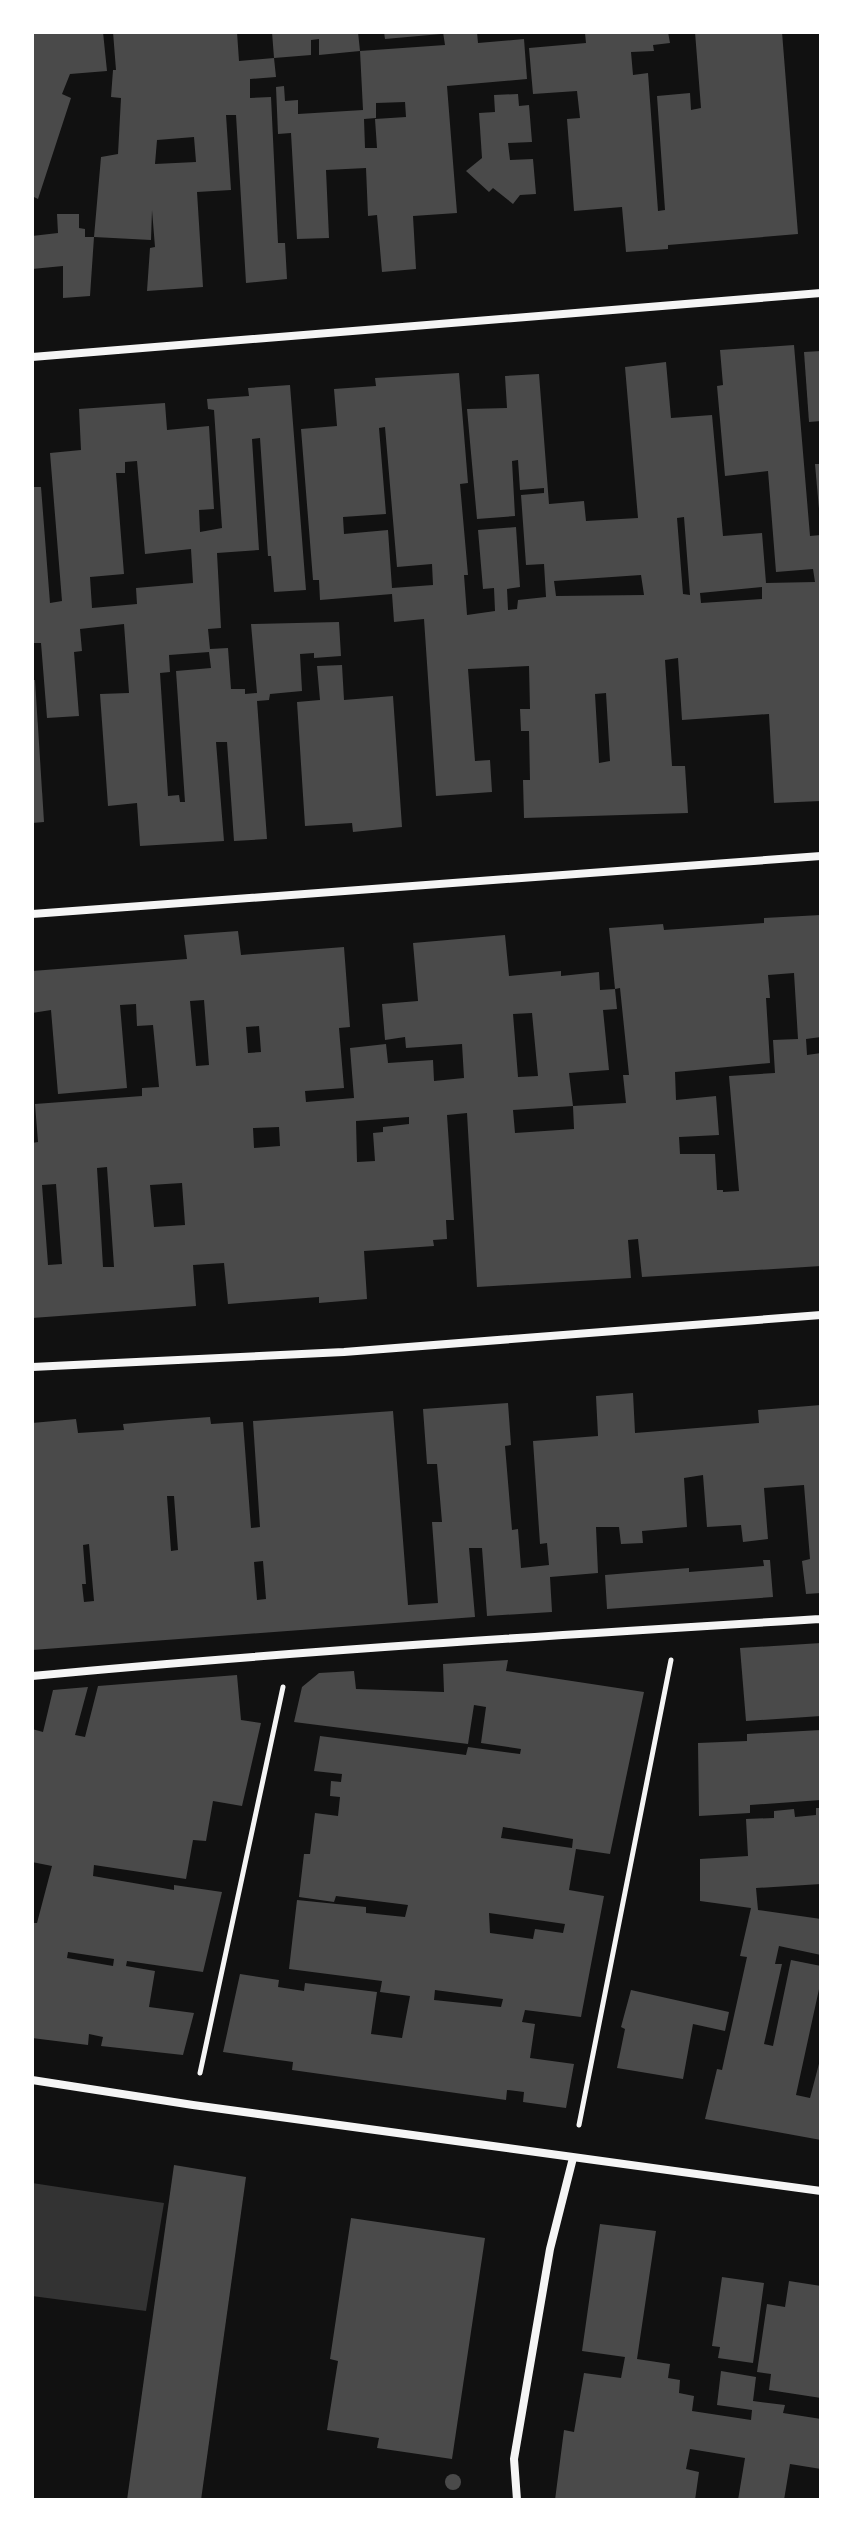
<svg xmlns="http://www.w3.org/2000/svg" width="853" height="2532" font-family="'PT Sans Narrow',sans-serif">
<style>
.water{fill:#333}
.building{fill:#4a4a4a;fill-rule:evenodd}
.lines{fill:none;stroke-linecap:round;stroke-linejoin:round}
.path{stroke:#f5f5f5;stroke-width:5}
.minor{stroke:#f5f5f5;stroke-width:8}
</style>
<rect width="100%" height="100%" fill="#111"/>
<polygon class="water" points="32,2183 164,2203 146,2311 32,2296"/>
<g class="building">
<polygon points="32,32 103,32 107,71 70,74 62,94 71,98 38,199 32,196"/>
<path d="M113 32H237L239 61 274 58 276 77 250 79V98L271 97 278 243H285L287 279 246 283 236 115H226L231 190 197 192 203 287 147 291 150 248 155 247 152 210 151 240 94 237 101 157 118 154 121 98 111 97 113 70H116ZM194 137 196 162 155 164 157 140Z"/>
<polygon points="272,32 358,32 360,51 319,55 319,39 311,40 311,55 274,58"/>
<polygon points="384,32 441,32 441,34 385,39"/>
<path d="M443 32H477L478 43 524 39 527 79 447 86 457 213 413 216 416 269 382 272 377 215 368 216 366 168 326 170 329 238 297 239 291 133 278 134 276 87 284 86 285 101 298 100V114L363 110 360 51 445 45ZM405 102 406 117 375 119 377 148H365L364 119 376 118V103Z"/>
<polygon points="605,32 668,32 670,43 653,45 654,51 631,52 633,75 648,73 658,211 665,210 657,96 690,93 691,110 701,108 695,32 782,32 798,234 668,245 668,249 626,252 622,207 574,211 567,119 580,118 577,91 533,94 529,48 586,43 585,33"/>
<polygon points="518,94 519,106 529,105 532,142 508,143 510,160 533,159 536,194 520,195 513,204 493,188 489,192 466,171 482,158 479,113 495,112 494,95"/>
<polygon points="57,214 79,214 79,228 85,229 85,237 94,237 90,296 63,298 63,266 32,269 32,236 58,233"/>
<path d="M794 345 810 536 821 535V801L774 803 769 714 682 720 678 658 665 660 672 766H685L688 813 524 818 523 780H530L529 731H521L520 709H530L529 666 468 669 475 761 490 760 492 792 436 796 424 619 394 622 392 594 320 600 319 580H313L301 429 337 426 334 389 376 386 375 378 459 373 468 483 460 484 468 575H464L467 615 495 611 494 588 483 589 478 530 516 527 520 587 507 589 508 610 517 609 518 600 546 597 544 564 526 565 521 495 544 493V488L520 490 518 460 512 461 515 516 477 519 467 409 507 408 505 376 539 374 549 504 584 501 586 521 638 518 625 367 666 362 671 418 712 415 723 536 762 533 766 583 815 582 813 569 776 572 768 471 725 476 717 386 723 385 720 350ZM385 427 397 567 432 564 433 585 392 588 388 530 344 534 343 517 386 514 379 428ZM684 517 690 595 683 594 677 518ZM641 575 644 595 556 596 554 581ZM762 587V599L701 603 700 593ZM606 693 610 761 599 763 595 694Z"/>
<polygon points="821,351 821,421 809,422 804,352"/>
<path d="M290 385 306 590 274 592 271 556H268L260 438 252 439 259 550 217 553 221 628 208 629 210 649 228 648 231 689H245V694L257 693 251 624 339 622 341 656 314 658V653L300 654 302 691 270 694 269 700 257 701 267 839 234 841 227 742H216L224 841 140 846 137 803 108 806 100 694 129 693 124 624 80 629 82 651 74 652 79 716 47 718 41 643H32V487H41L50 603 62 601 50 453 81 450 79 409 165 403 167 430 209 426 214 509 199 510 200 532 222 528 214 410 208 409 207 399 249 396 248 388ZM137 461 145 554 191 549 193 583 136 588 137 604 92 608 90 577 124 574 116 473H125V462ZM209 652 211 668 176 671 185 802H180L179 795 168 796 160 673 170 672 169 655Z"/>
<polygon points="815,464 821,464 821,509 819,509"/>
<polygon points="342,665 344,700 393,696 402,827 353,832 352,823 305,826 297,702 320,700 317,666"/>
<polygon points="32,680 35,680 44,822 32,823"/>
<path d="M821 915V1037L806 1039 807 1055 821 1053V1266L642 1277 638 1239 628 1240 631 1278 477 1287 467 1113 447 1115 454 1220H446L447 1239 433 1240 434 1246 364 1251 367 1299 319 1303V1297L228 1304 224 1263 193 1265 196 1306 32 1318V1143L38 1142 35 1104 142 1096V1088L159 1087 153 1025 137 1026 136 1004 120 1005 127 1088 58 1094 51 1010 32 1013V971L187 959 184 935 238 931 241 955 344 947 350 1027 339 1028 344 1088 305 1091 306 1102 354 1098 350 1048 386 1044 388 1063 433 1060 434 1081 464 1078 462 1044 406 1048 405 1037 385 1040 382 1004 418 1001 413 943 505 935 509 976 561 971V976L599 972 600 990 615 989 617 1009 603 1010 609 1070 569 1073 573 1106 513 1110 515 1133 574 1129 573 1106 626 1103 623 1075H629L620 988 615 989 609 928 663 924 664 930 764 923V918ZM794 973 798 1039 773 1040 775 1073 729 1076 739 1191 723 1192V1190H717L715 1154H680L679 1137 719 1135 716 1096 676 1100 675 1072 770 1063 766 998H770L768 975ZM204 1000 209 1065 196 1066 190 1001ZM532 1013 538 1076 518 1077 513 1014ZM259 1026 261 1052 248 1053 246 1027ZM409 1117V1124L383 1127V1132L373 1133 375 1161 357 1162 356 1121ZM279 1127 280 1146 254 1148 253 1128ZM107 1167 114 1267H103L97 1168ZM182 1183 185 1225 154 1227 150 1185ZM56 1184 62 1264 48 1265 42 1185Z"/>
<path d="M633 1393 635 1433 759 1423 758 1410 821 1405V1593L806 1594 802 1561 810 1559 804 1485 764 1488 768 1539 743 1542 741 1525 707 1527 703 1475 684 1478 687 1527 642 1531 643 1543 621 1544 619 1527H596L598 1573 550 1577 552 1612 487 1616 482 1548H469L475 1617 32 1650V1423L76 1419 78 1433 124 1430 123 1424 169 1420 210 1417 211 1424 243 1422 251 1528 260 1527 253 1421 393 1411 408 1605 438 1603 432 1522H442L437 1464H427L423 1409 508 1403 511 1445 505 1446 512 1530 518 1529 521 1568 549 1565 547 1543 540 1544 533 1441 598 1436 596 1396ZM167 1496H174L178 1550 171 1551ZM89 1544 94 1601 84 1602 82 1584H86L83 1545ZM263 1561 266 1599 257 1600 254 1562Z"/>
<polygon points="763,1560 770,1560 773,1597 607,1609 605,1575 689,1568 689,1572 764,1566"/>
<polygon points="821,1643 821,1716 746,1721 740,1648"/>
<path d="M508 1660 506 1671 644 1692 610 1854 576 1849 569 1890 604 1896 581 2017 525 2010 522 2022 535 2024 530 2058 574 2064 566 2108 523 2102 524 2092 507 2090 506 2100 292 2070 293 2062 223 2052 240 1974 279 1980 278 1987 304 1991 305 1983 377 1992 371 2034 402 2038 410 1996 380 1992 382 1981 289 1969 297 1900 366 1907V1913L405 1917 408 1905 336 1896 334 1902 299 1897 304 1854H310L315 1813 338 1816 340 1797 330 1796 331 1781 341 1782 342 1774 314 1771 320 1736 466 1755 468 1747 520 1754 521 1749 481 1743 486 1707 474 1705 468 1744 294 1722 302 1687 319 1673 354 1671 356 1689 444 1692 443 1664ZM503 1827 573 1839 572 1848 501 1838ZM489 1913 565 1924 563 1933 535 1929 533 1939 490 1933ZM435 1990 503 1999 501 2007 434 2000Z"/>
<path d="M237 1675 241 1720 261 1723 242 1806 213 1801 206 1841 193 1840 186 1879 94 1865 93 1876 174 1890V1885L222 1892 203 1972 127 1961 126 1966 155 1971 149 2007 194 2013 183 2055 101 2046 103 2037 89 2034 88 2045 32 2038V1923H37L52 1866 32 1862V1729L43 1732 53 1690 88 1687 75 1735 85 1737 98 1686ZM68 1952 114 1959 113 1966 67 1958Z"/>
<polygon points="821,1730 821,1800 750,1805 750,1813 699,1816 698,1743 747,1741 747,1734"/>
<polygon points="816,1808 821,1808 821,1884 756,1888 758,1910 821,1919 821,1955 779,1946 775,1964 782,1964 764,2044 773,2046 791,1960 821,1966 821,1980 796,2095 810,2098 821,2056 821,2140 705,2119 717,2069 722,2070 747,1957 740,1956 751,1908 700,1901 700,1859 748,1856 746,1819 774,1818 774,1811 794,1809 795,1817 816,1815"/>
<polygon points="631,1990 729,2012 725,2031 693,2024 683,2079 617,2068 625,2029 621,2027"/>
<polygon points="174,2165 246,2177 201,2500 127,2500"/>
<polygon points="351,2218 485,2238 452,2459 377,2448 379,2438 327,2430 338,2361 330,2359"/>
<polygon points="600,2224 656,2231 637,2359 670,2364 668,2378 680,2380 679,2393 694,2396 692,2411 751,2420 752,2410 717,2405 721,2371 756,2377 753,2401 785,2405 783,2413 821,2419 821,2469 790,2464 784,2500 738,2500 745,2458 690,2449 686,2469 699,2472 695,2500 555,2500 564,2430 574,2432 584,2373 621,2378 625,2357 582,2351"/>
<polygon points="722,2277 764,2283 753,2363 718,2358 720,2347 712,2346"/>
<polygon points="789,2281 821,2286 821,2398 769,2390 771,2374 757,2372 767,2304 785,2307"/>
<circle cx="453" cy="2482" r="8"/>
</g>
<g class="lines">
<g class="path">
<polyline points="200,2073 283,1687"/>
<polyline points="579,2125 671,1660"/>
</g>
<g class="minor">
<polyline points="32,357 821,293"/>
<polyline points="32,914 821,856"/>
<polyline points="32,1367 344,1352 821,1315"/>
<path d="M32 1676C294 1651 558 1635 821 1619"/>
<polyline points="32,2080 193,2105 821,2191"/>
<polyline points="517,2500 514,2459 550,2249 573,2158"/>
</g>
</g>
<rect width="853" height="2532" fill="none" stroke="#ffffff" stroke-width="68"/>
</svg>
